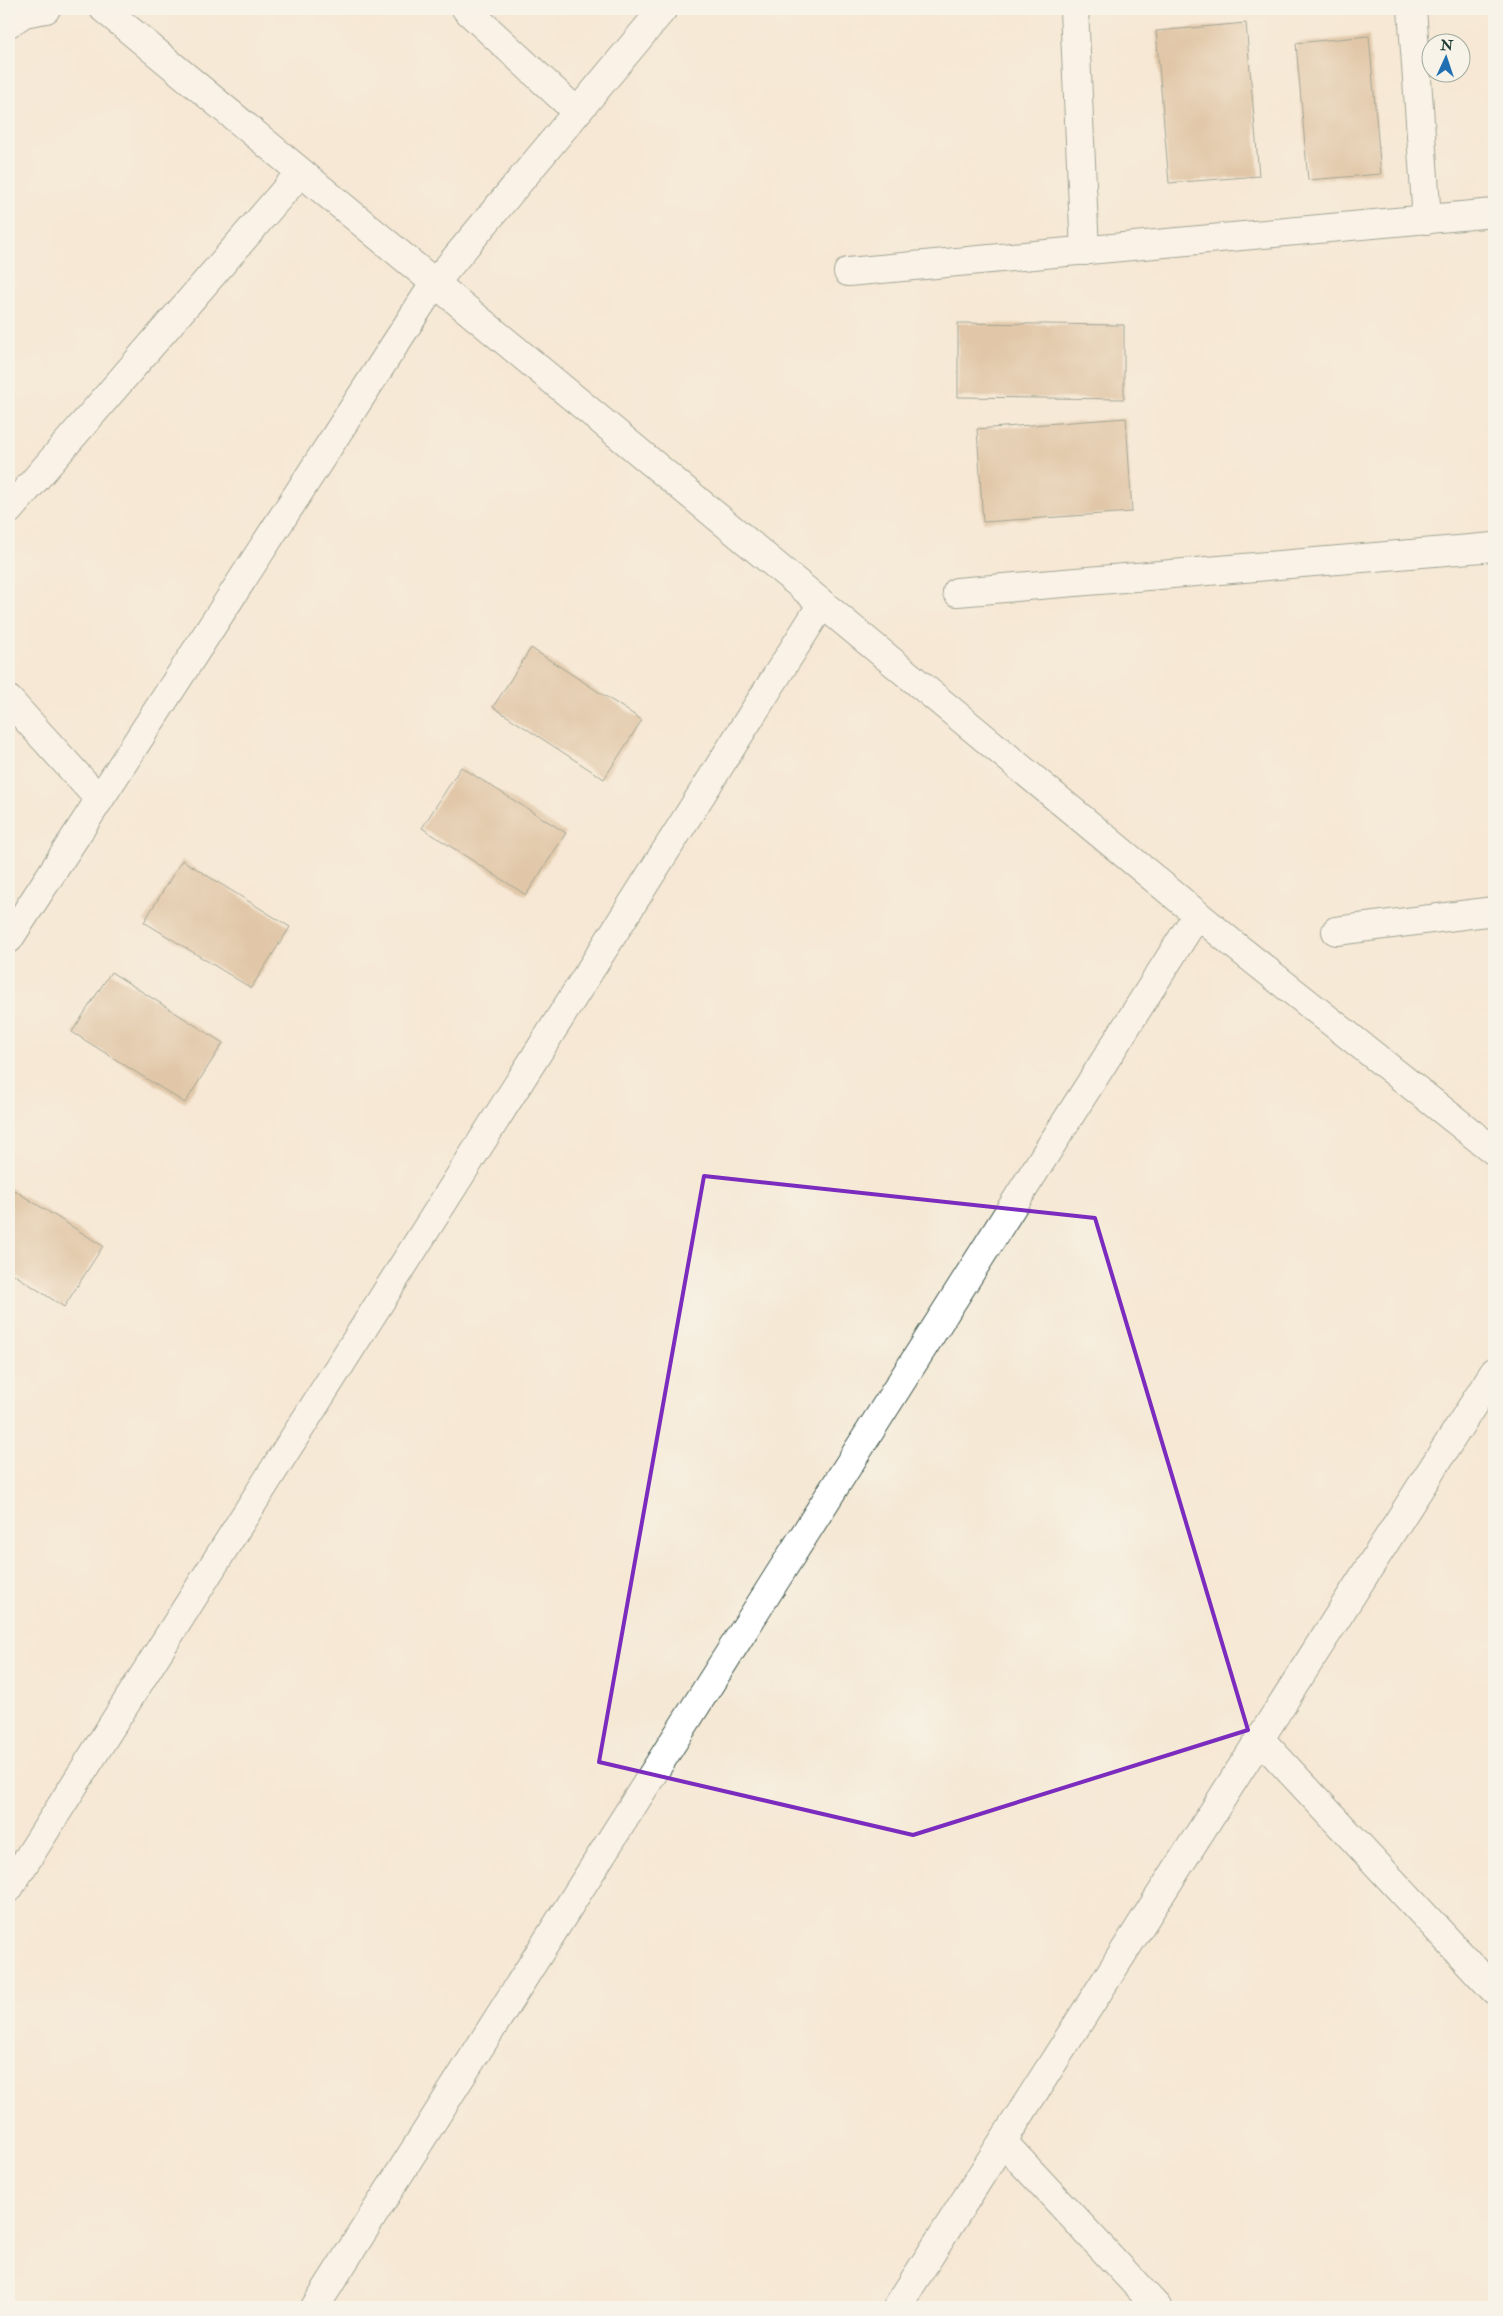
<svg xmlns="http://www.w3.org/2000/svg" width="1503" height="2316" font-family="'IM FELL Double Pica',serif">
<style>
.building{fill:#c79f72}
.lines{fill:none;stroke-linecap:round;stroke-linejoin:round}
.minor-casing{stroke:#3f574c;stroke-width:30}
.minor{stroke:#fff;stroke-width:28}
.marked{fill:none;stroke:#7b2cbf;stroke-width:4;stroke-linejoin:round}
</style>
<rect width="100%" height="100%" fill="#f7f3e8"/>
<filter id="ink" filterUnits="userSpaceOnUse"><feTurbulence type="fractalNoise" baseFrequency=".02" numOctaves="2"/><feDisplacementMap in="SourceGraphic" scale="10" xChannelSelector="R" yChannelSelector="G"/><feConvolveMatrix kernelMatrix="1 2 1 2 8 2 1 2 1" color-interpolation-filters="sRGB"/></filter>
<filter id="wash" filterUnits="userSpaceOnUse"><feTurbulence type="fractalNoise" baseFrequency=".0096" numOctaves="4" result="noise"/><feDisplacementMap in="SourceGraphic" scale="20" xChannelSelector="R" yChannelSelector="G"/><feGaussianBlur stdDeviation="1.12" result="paint"/><feColorMatrix in="noise" values="0 0 0 0 0 0 0 0 0 0 0 0 0 0 0 0 0 1.4 0 .05"/><feComposite in="paint" operator="in"/></filter>
<g filter="url(#wash)">
<rect width="100%" height="100%" fill="#f5e8d4"/>
<g id="blocks">
<g class="building">
<polygon points="1246,23 1259,176 1169,183 1156,31"/>
<polygon points="1369,36 1381,174 1308,180 1296,43"/>
<polygon points="958,323 1124,325 1124,399 958,397"/>
<polygon points="1126,418 1132,512 983,522 977,429"/>
<polygon points="531,648 642,720 604,779 493,707"/>
<polygon points="461,767 566,833 526,895 422,828"/>
<polygon points="182,860 290,927 251,988 144,922"/>
<polygon points="111,972 223,1043 185,1103 72,1032"/>
<polygon points="9,1187 103,1246 64,1307 9,1271"/>
</g>
</g>
</g>
<g filter="url(#ink)">
<use href="#blocks" fill-opacity="0" stroke="#3f574c" stroke-width="1"/>
<g class="lines">
<g class="minor-casing">
<g id="minor">
<polyline points="104,9 1232,943 1494,1151"/>
<polyline points="466,9 577,112"/>
<polyline points="1074,9 1085,251"/>
<polyline points="1412,9 1427,220"/>
<polyline points="9,23 24,13 46,9"/>
<polyline points="848,272 1494,213"/>
<polyline points="9,510 300,173"/>
<polyline points="957,592 1494,547"/>
<polyline points="9,700 99,799"/>
<polyline points="1336,931 1494,911"/>
<polyline points="9,939 434,284 663,9"/>
<polyline points="1260,1739 1494,1990"/>
<polyline points="9,1888 822,604"/>
<polyline points="1003,2142 1157,2307"/>
<polyline points="315,2307 1197,915"/>
<polyline points="897,2307 1494,1372"/>
</g>
</g>
<use href="#minor" class="minor"/>
</g>
</g>
<path d="M0 0H1503V2316H0ZM704 1176 1095 1218 1248 1730 913 1835 599 1762Z" fill="#f5e8d4" fill-opacity=".55" fill-rule="evenodd"/>
<path class="marked" d="M704 1176 1095 1218 1248 1730 913 1835 599 1762Z"/>
<rect width="1503" height="2316" fill="none" stroke="#f7f3e8" stroke-width="30"/>
<g transform="translate(1446 58) rotate(3)"><circle r="24" fill="#f7f3e8" stroke="#a1aaa0"/>
<path d="M0-4L9 19L0 12L-9 19Z" fill="#1f6fb2"/>
<text y="-8" font-size="14" font-weight="bold" text-anchor="middle" fill="#1f3d34">N</text>
</g>
</svg>
